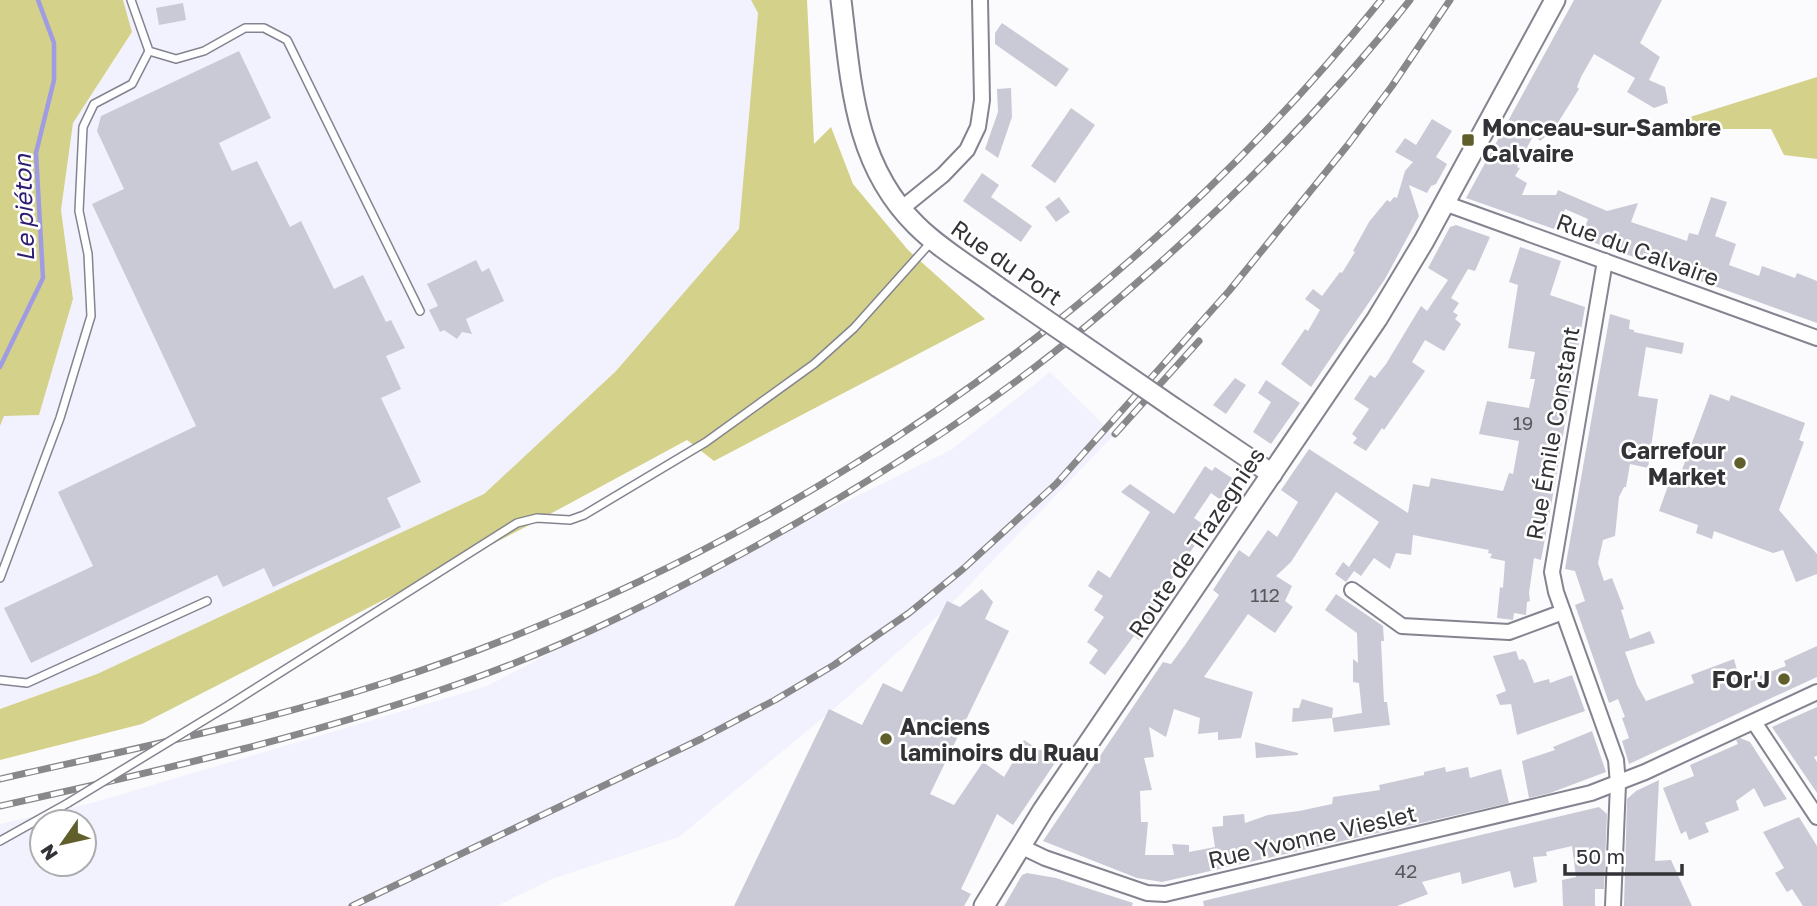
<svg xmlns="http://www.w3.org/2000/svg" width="1817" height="906" font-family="'Golos Text',sans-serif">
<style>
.built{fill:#f2f2ff;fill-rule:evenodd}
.green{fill:#d3d18a}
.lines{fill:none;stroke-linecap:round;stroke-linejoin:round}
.stream{stroke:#9f9ce4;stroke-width:4.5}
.building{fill:#cacad6}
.service-casing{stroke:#848490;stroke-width:10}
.minor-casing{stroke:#848490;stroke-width:18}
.secondary-casing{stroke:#848490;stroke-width:23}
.service{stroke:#fff;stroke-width:7}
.minor{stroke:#fff;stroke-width:14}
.secondary{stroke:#fff;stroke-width:19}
.rail-casing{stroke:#88888b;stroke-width:7}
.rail{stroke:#fff;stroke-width:4.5;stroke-dasharray:13;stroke-linecap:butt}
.service-bridge-casing{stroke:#848490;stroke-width:10;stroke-linecap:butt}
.secondary-bridge-casing{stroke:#848490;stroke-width:23;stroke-linecap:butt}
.service-bridge{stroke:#fff;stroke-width:7}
.secondary-bridge{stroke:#fff;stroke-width:19}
.poi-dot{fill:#605e2b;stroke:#fff;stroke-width:2.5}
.labels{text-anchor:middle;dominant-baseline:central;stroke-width:5;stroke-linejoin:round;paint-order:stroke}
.number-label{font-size:19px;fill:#58585f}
.poi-label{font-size:23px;font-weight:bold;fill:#323237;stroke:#fff;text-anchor:start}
.street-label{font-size:23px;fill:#323237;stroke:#fff}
.water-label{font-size:24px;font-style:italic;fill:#2f1d70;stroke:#fff}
</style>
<rect width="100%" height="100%" fill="#fbfbfd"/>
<g class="built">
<polygon points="123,0 751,0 758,13 739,234 616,371 484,494 97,674 0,709 0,426 4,416 39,415 73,299 61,210 73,123 132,33"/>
<path d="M1050 372 1114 435 951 604 848 697 679 837 552 879 497 906H0V824L95 802 487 686 763 542 951 450ZM42 822H84V864H42Z"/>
</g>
<g class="green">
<polygon points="0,0 123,0 132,32 73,123 61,210 73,299 39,415 4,416 0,426"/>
<polygon points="751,0 807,0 814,144 831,127 853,184 908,250 985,319 714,461 687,440 539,520 142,724 0,760 0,709 97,674 484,494 616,371 739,229 758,13"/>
<polygon points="1817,77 1817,159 1784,155 1771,129 1689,129 1686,121 1690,117"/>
</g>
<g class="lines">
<polyline class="stream" points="0,367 43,278 36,153 54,80 54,43 38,0"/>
</g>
<g class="building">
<polygon points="1574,0 1662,0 1640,43 1660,57 1649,80 1665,87 1668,103 1654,108 1627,92 1635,78 1594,54 1581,77 1577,87 1579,89 1554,129 1540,141 1534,134 1517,167 1520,168 1515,176 1527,183 1522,195 1556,195 1558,190 1607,211 1638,203 1631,222 1687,241 1689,233 1698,235 1711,197 1727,202 1715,236 1736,244 1729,265 1759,276 1762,266 1795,278 1797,273 1817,281 1817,323 1581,238 1588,219 1565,209 1557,230 1466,198"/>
<polygon points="183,3 186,20 159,25 156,8"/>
<polygon points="1002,23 1069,69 1056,87 995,44 995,33"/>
<polygon points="239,51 271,118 219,143 232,171 257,161 290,227 301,221 334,289 363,275 386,322 391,320 405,348 386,356 401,389 381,398 421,482 387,498 401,527 273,587 264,568 223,587 217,575 31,663 4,608 93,566 58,492 196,426 92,204 124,189 97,131 101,116"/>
<polygon points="1011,88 1012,117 998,158 985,149 998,112 997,89"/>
<polygon points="1071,108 1095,125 1055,183 1031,166"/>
<polygon points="1432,119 1452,131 1436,157 1447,164 1436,184 1431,186 1427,193 1409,185 1419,216 1385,279 1311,387 1281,364 1305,329 1308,331 1320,310 1305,299 1313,289 1322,296 1340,272 1342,273 1355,252 1353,251 1369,222 1387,200 1390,202 1394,197 1397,198 1405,171 1413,162 1395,152 1405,138 1416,145"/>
<polygon points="982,173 999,185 991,197 1032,226 1021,242 963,201"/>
<polygon points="1059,197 1070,212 1056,222 1045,207"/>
<polygon points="1456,225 1490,237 1475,271 1468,269 1451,298 1459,303 1453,312 1458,315 1455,319 1461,324 1444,351 1425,340 1412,362 1425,371 1384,430 1382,428 1366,451 1353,443 1357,438 1352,434 1369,409 1354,399 1370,375 1375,378 1386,364 1421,306 1427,311 1448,280 1428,268 1450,227"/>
<polygon points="1520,247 1561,261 1550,295 1585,307 1551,506 1541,560 1534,558 1529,593 1530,601 1527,602 1526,615 1514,613 1513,620 1497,618 1500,587 1503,588 1505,561 1490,558 1492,554 1488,553 1489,550 1413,535 1411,555 1396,553 1390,569 1374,558 1361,576 1354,571 1346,582 1335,574 1343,562 1349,567 1379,522 1336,492 1291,562 1276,576 1292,586 1285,601 1293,607 1275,633 1248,614 1204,677 1253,692 1241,738 1218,740 1218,732 1198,734 1200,718 1174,709 1166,737 1149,727 1154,757 1144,758 1152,790 1140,791 1141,822 1148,822 1145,855 1174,855 1172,844 1189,845 1189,852 1215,847 1212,827 1223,826 1223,816 1244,814 1245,823 1268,815 1299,811 1332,804 1333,797 1380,790 1379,785 1424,775 1424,772 1445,767 1446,772 1468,767 1470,778 1501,769 1509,803 1162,882 1137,878 1043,841 1163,662 1171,664 1185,645 1219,595 1213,590 1239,550 1249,557 1268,530 1277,537 1298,502 1281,490 1309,449 1408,513 1413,484 1429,487 1431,478 1503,491 1509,473 1513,474 1519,441 1479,434 1487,401 1529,408 1535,379 1530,379 1535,352 1508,348 1518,285 1509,282"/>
<polygon points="476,260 482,272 489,268 504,301 466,319 472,334 462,332 457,339 444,330 440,332 429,310 438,306 427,284"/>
<polygon points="1610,314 1630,320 1629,329 1634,330 1634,332 1684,343 1682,354 1646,347 1638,396 1658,399 1648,468 1630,464 1626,487 1624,487 1619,497 1615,536 1603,540 1598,563 1604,581 1612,578 1624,609 1621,610 1630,639 1650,631 1655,643 1625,652 1637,685 1646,701 1694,683 1691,675 1734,659 1737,670 1746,681 1786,666 1784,661 1817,646 1817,677 1629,764 1622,741 1629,738 1622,718 1625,717 1618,699 1609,703 1575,605 1585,601 1575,571 1565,569"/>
<polygon points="1235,378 1246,385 1226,414 1213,405"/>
<polygon points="1266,380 1300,403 1271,444 1253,432 1271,402 1258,393"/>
<polygon points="1710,394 1729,401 1731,395 1805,423 1799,440 1804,442 1779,510 1817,554 1817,574 1796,582 1783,550 1773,553 1714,531 1712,539 1696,533 1698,525 1659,511 1669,483 1676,486"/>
<polygon points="1205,466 1212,471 1215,467 1235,480 1222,501 1211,493 1194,518 1207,527 1149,613 1154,616 1139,640 1134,636 1105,675 1089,663 1098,650 1087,642 1104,617 1094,610 1103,596 1088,586 1098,570 1110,578 1150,512 1121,492 1130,484 1174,514"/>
<polygon points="982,589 993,602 985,619 1009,631 930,794 954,805 983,762 1004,777 1019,752 1017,750 1024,740 1039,750 1052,748 1061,754 1013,825 997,814 961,889 971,894 964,906 734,906 829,709 862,725 883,683 902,692 947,601 960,607"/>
<polygon points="1336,594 1383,626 1384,641 1381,641 1384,702 1387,702 1390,725 1334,732 1332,718 1362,713 1359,683 1353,682 1353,659 1358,663 1357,633 1325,610"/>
<polygon points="1516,651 1519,660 1523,659 1526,662 1534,683 1549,679 1550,683 1572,675 1585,711 1517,735 1511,704 1500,705 1496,695 1506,691 1493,656"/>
<polygon points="1302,699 1333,708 1332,718 1292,722 1293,708 1299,708"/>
<polygon points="1817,707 1817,756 1814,757 1817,762 1817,793 1772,727"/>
<polygon points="1592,731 1606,772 1550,793 1529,798 1522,761 1555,750 1553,747"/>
<polygon points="1740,738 1750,742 1787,799 1764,807 1754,788 1736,801 1739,810 1705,823 1709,832 1689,840 1686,831 1681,834 1663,788 1694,776 1690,765 1738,744 1736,740"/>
<polygon points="1255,742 1298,753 1298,755 1256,758"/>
<polygon points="1659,780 1655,861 1671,860 1692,906 1624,906 1627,799 1636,791"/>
<polygon points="1599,807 1607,814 1604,889 1595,889 1595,906 1563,906 1562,880 1576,877 1572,846 1546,852 1547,856 1533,857 1537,882 1514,888 1510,871 1462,884 1460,872 1422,882 1428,894 1397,906 1204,906 1203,901"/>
<polygon points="1799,817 1817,846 1817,906 1803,906 1792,889 1787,892 1775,873 1784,868 1763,832"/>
<polygon points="1027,873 1056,878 1133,903 1132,906 1004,906 1022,875"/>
</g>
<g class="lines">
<g class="service-casing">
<g id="service">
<polyline points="131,0 149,51 176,59 204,51 245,28 264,28 287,40 420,311"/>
<polyline points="0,578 60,418 91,316 88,254 79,211 83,127 94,104 132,84 149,51"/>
<polyline points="0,680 27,683 207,601"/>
<polyline points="229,705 517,523 537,518 570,520 584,515 706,442 814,364 854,328 932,241"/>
<polyline points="0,841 68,803"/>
</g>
</g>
<g class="minor-casing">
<g id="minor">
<polyline points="1444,203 1817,338"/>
<polyline points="901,209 943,175 967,150 978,127 982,100 980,0"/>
<polyline points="1605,261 1552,572 1556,592 1616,760 1618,784 1613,906"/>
<polyline points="1352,590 1402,626 1509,632 1563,612"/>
<polyline points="1754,722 1817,817"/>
<polyline points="1020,846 1045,858 1147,893 1165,894 1591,793 1645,772 1817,692"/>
</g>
</g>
<g class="secondary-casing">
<g id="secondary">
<path d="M841 0C851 82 854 164 916 225 940 249 971 267 998 287"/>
<polyline points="1174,408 1272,474"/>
<polyline points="984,906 1043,810 1377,319 1424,241 1555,0"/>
</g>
</g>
<use href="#service" class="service"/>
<use href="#minor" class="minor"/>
<use href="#secondary" class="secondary"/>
<g class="rail-casing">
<g id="rail">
<polyline points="1115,434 1199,341"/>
<path d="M0 779C129 750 261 723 387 682 775 555 1124 318 1381 0"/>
<path d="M0 806C163 770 326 733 483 675 577 641 667 595 754 547 844 497 932 443 1015 382 1067 344 1115 302 1163 260 1252 180 1336 94 1410 0"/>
<polyline points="352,906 701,739 775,700 834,665 909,613 963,569 1056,484 1229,291 1347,146 1392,86 1450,0"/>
</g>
</g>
<use href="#rail" class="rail"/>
<g class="service-bridge-casing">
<polyline id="service-bridge" points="68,803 229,705"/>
</g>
<g class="secondary-bridge-casing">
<polyline id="secondary-bridge" points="998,287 1174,408"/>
</g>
<use href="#service-bridge" class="service-bridge"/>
<use href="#secondary-bridge" class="secondary-bridge"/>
</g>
<g class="poi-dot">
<rect x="1461" y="133" width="14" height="14" rx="3.5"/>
<circle cx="1740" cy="463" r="7"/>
<circle cx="1784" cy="679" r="7"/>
<circle cx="886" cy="739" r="7"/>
</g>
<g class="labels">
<g class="number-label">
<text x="1523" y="422">19</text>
<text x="1265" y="594">112</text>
<text x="1406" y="870">42</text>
</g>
<g class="poi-label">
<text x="1482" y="127">Monceau-sur-Sambre<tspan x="1482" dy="26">Calvaire</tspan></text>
<text x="1726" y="450" text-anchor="end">Carrefour<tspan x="1726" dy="26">Market</tspan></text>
<text x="1770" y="679" text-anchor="end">FOr'J</text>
<text x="900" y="726">Anciens<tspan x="900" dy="26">laminoirs du Ruau</tspan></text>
</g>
<g class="street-label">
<text transform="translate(1638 249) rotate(20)">Rue du Calvaire</text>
<text transform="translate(1007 262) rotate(35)">Rue du Port</text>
<text transform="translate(1552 433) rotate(-80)">Rue Émile Constant</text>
<text transform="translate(1196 542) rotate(-56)">Route de Trazegnies</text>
<text transform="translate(1312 836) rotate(-13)">Rue Yvonne Vieslet</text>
</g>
<g class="water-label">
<text transform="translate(23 208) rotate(-92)">Le piéton</text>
</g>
</g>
<g transform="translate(63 843) rotate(236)"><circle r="33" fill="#ffffff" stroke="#adadaf" stroke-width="2"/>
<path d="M0-5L12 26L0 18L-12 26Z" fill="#605e2b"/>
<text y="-10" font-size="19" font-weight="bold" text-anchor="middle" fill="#323237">N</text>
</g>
<path d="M1565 864v10h117v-10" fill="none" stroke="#323237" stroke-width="3.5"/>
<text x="1576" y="864" font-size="21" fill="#323237" stroke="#ffffff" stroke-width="5" paint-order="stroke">50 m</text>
</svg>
